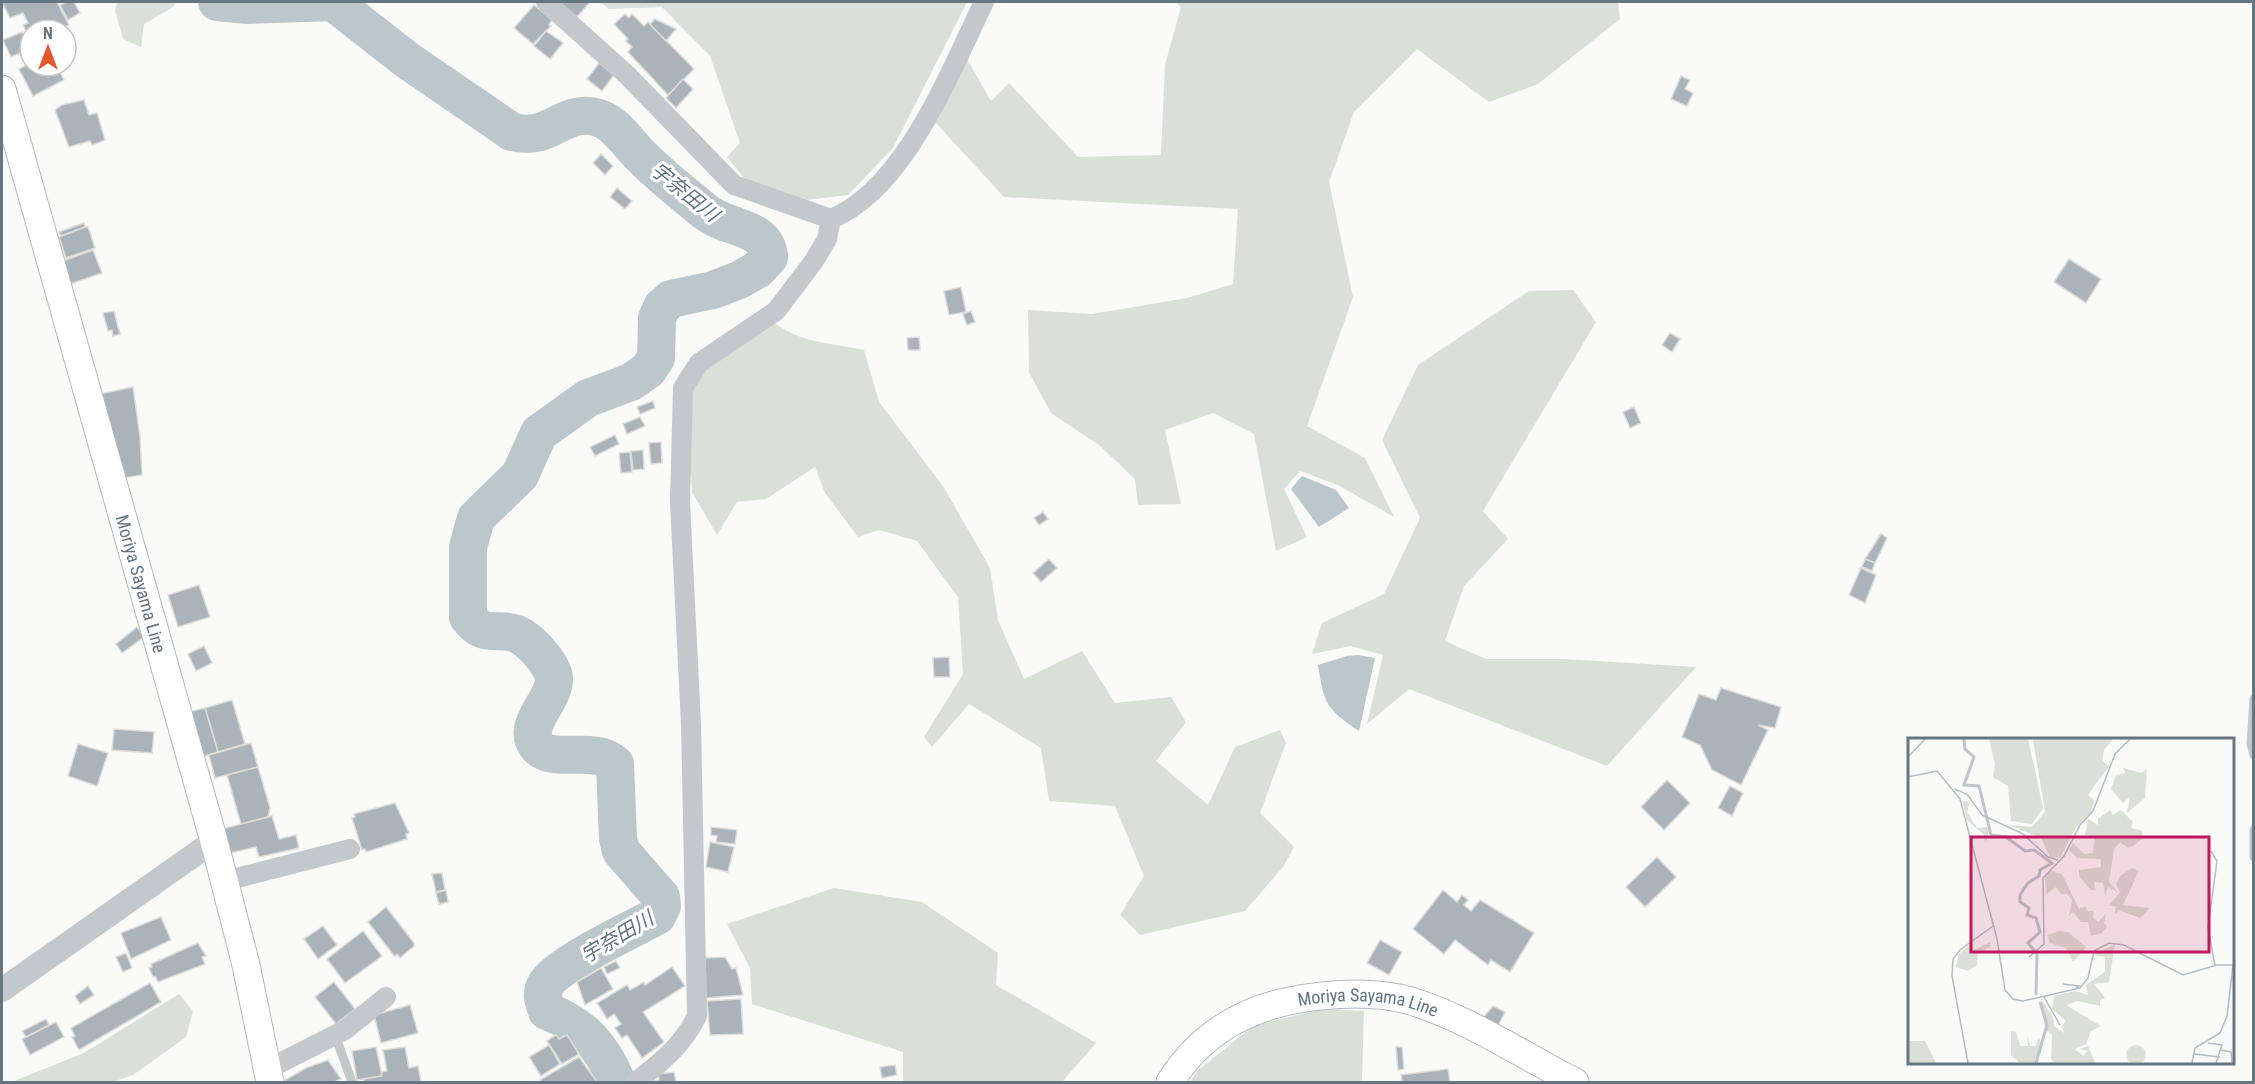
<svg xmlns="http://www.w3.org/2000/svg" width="2255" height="1084" font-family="'Roboto Condensed','Noto Sans JP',sans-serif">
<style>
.green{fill:#dadfd7}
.water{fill:#bbc7cb}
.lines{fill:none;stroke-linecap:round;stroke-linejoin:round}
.river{stroke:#bbc7cb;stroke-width:38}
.building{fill:#aab3b9;stroke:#dcdcda;stroke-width:1.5}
.secondary-casing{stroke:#b3babf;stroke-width:29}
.service{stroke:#c3c8cc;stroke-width:9}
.minor{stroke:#c3c8cc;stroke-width:20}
.tertiary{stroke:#c3c8cc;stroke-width:24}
.secondary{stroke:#fff;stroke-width:27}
.labels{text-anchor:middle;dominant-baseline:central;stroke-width:6;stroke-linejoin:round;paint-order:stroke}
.street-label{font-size:18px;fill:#657683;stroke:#fff}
.water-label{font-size:20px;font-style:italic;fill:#60757c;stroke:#fff}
.inset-river{fill:none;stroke:#bbc7cb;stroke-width:3}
.inset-road{fill:none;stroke:#b5bdc2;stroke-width:1.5}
.view{fill:#c2185b;fill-opacity:0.15;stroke:#c2185b;stroke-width:3}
.inset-edge{fill:none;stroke:#657683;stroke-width:3}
</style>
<rect width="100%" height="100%" fill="#fafaf8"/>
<g class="green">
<polygon points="117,2 176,2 173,7 144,24 141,47 123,39 115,11"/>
<polygon points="600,2 967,2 893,148 848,195 797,201 748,183 727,157 740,143 710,56 662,7 609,9"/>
<polygon points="1176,2 1618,2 1620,19 1538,84 1489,102 1417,49 1354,112 1329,182 1353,297 1307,426 1365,458 1394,517 1338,485 1300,471 1284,489 1307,537 1276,551 1254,434 1213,413 1165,430 1181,504 1138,505 1135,479 1099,445 1051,413 1029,372 1028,310 1092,314 1187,298 1233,284 1238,209 1004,197 935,122 967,59 991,101 1009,83 1078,157 1161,155 1165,65 1181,7"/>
<polygon points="1573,290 1596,322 1483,511 1508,539 1464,586 1445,641 1486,659 1564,659 1696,667 1607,766 1409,689 1367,724 1383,655 1351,646 1312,654 1322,623 1384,594 1420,518 1382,440 1418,365 1529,291"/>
<path d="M771 320C797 343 831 343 864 350L879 402 943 486 990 568 998 620 1024 679 1082 651 1115 703 1171 697 1186 722 1156 761 1208 805 1235 747 1280 730 1286 743 1260 813 1294 847 1283 867 1245 911 1140 935 1120 915 1144 876 1115 806 1049 801 1041 748 969 704 932 747 924 737 963 674 958 597 917 541 879 530 858 537 825 493 815 467 766 499 737 502 717 535 692 492 687 407 691 386 706 365Z"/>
<polygon points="834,888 922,902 998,953 996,985 1096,1043 1062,1082 903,1082 903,1052 752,1004 750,968 727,924"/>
<polygon points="179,994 193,1011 186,1037 133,1075 112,1082 12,1082 84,1053"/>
<polygon points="1323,1009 1364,1011 1362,1082 1190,1082 1196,1072 1253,1026"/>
</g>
<g class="water">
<polygon points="1302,476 1336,490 1349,508 1319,527 1291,489"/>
<path d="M1358 655 1375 658 1359 731C1326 709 1324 704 1318 665L1347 656Z"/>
</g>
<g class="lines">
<path class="river" d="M217 2 247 5 333 2 407 60 512 132C553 142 562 107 599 118 617 124 630 146 643 158 662 177 683 193 703 210 726 230 767 225 769 257L757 270 739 280 713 290 671 299 662 307 657 318 656 358 648 370 631 382 588 398 539 433 520 475 476 518 468 547V617C485 640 497 626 517 634 530 640 546 658 552 671 564 695 517 724 538 747 554 764 594 745 615 764L618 839 621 851 661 897 662 906 657 916C633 929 559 963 546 984 540 994 544 1002 547 1011 584 1026 602 1046 617 1082"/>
</g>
<g class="building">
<polygon points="2,2 57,2 69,25 59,30 30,30 30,38 23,25 28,23 23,13 10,18"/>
<polygon points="66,2 74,2 80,13 68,20 60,5"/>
<polygon points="558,2 590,2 577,17"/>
<polygon points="534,5 552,20 549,25 551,26 533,44 514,28"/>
<polygon points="625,14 629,18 632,14 644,26 648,22 694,69 668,95 628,52 632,47 626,41 628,39 614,24"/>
<polygon points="655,19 676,29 666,41 650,24"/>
<polygon points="546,31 563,43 550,59 534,46"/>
<polygon points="22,32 29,49 11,57 3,40"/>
<polygon points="30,63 30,66 57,66 64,80 33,96 19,69"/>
<polygon points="599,63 614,75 602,91 587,79"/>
<polygon points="1681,76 1690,80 1685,89 1693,93 1687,106 1671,99"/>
<polygon points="683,79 693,89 676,108 666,98"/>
<polygon points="84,100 89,115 97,113 105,140 92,145 90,141 69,147 55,110 62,105"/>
<polygon points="601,154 613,166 605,175 593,163"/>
<polygon points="617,188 632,201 625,209 610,197"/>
<polygon points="84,223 85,227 61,236 59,232"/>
<polygon points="85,227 88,227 95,248 66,258 59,237"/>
<polygon points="93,250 102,273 70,284 63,261"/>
<polygon points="2069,259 2101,279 2086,303 2054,282"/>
<polygon points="961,287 966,312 949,315 944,291"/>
<polygon points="114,311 120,334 113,336 112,330 108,331 103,313"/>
<polygon points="971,311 975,322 967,325 963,314"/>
<polygon points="1670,333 1680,339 1672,352 1662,345"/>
<polygon points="919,337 920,350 908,350 907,338"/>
<polygon points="133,387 140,437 142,475 122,478 100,394"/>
<polygon points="653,401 655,408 640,414 637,407"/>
<polygon points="1634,407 1641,423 1630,428 1623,412"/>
<polygon points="640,417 645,426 627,434 623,424"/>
<polygon points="615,435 619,444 595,456 590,447"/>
<polygon points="661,442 662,463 651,464 649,443"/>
<polygon points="643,450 644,469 633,470 631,451"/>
<polygon points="630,452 632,472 621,473 619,453"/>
<polygon points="1043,512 1048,519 1039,525 1034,518"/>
<polygon points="1881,534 1887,538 1875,563 1865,559"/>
<polygon points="1049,559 1057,568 1041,582 1033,573"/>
<polygon points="1865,559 1875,563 1872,571 1862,567"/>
<polygon points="1861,568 1876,575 1865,603 1849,595"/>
<polygon points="199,585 210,617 178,627 168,595"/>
<polygon points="137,627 144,637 122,653 116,644"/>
<polygon points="204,646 212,663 196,671 188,654"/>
<polygon points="949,657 950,677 934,677 933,658"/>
<polygon points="1721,688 1781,707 1775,728 1758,725 1768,730 1741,785 1712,770 1700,745 1682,737 1699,694 1716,700"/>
<polygon points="232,700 245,744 218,752 205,708"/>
<polygon points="205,708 218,752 201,757 188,712"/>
<polygon points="114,729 154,732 152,753 112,750"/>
<polygon points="251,743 258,767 215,778 209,755"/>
<polygon points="78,744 108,753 97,786 68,776"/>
<polygon points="258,767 270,808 268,817 241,824 227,775"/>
<polygon points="1667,780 1690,803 1664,830 1641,807"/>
<polygon points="1730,786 1743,793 1732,816 1718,808"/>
<polygon points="395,803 409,833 406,834 407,839 366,852 365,849 362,850 352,818 355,817 354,814"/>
<polygon points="272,816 279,839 296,835 299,848 259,857 256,847 230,853 222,829"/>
<polygon points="711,827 737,830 735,844 716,842 717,836 711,835"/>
<polygon points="710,842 734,847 728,872 706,867"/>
<polygon points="1657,857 1676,877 1645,907 1626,887"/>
<polygon points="442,873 445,890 436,892 432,874"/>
<polygon points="446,890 448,902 439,904 436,893"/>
<polygon points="1443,890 1457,902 1462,895 1468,900 1464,905 1471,911 1480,900 1534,933 1510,972 1491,960 1488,965 1455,940 1444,954 1413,929"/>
<polygon points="386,907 414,943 414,946 400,958 397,954 395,957 368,922"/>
<polygon points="161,917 171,940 131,959 121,933"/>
<polygon points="323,926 337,945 318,959 304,939"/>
<polygon points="363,931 382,956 345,983 327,959"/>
<polygon points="1380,940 1402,952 1389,975 1367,963"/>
<polygon points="198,943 206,956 202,957 205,964 158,982 155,976 153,977 149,968 152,967 151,964"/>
<polygon points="126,953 132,968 123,972 116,957"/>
<polygon points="725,957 732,969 736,968 743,995 706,998 705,958"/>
<polygon points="616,961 620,968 607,974 604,967"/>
<polygon points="672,967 685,986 643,1012 664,1042 642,1058 627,1035 622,1038 615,1028 621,1024 614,1014 607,1019 597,1003 627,985 630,990 644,982 645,985"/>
<polygon points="601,968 613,989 585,1005 577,982"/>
<polygon points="334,982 355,1009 336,1024 315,997"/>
<polygon points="150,983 161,1002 79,1050 72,1037 75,1036 71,1028"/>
<polygon points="88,986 94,995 80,1004 75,996"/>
<polygon points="741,999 743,1034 710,1035 707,1001"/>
<polygon points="410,1005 418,1033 381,1043 374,1015"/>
<polygon points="1493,1006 1505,1012 1497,1028 1481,1020"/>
<polygon points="46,1019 49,1025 26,1037 22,1031"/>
<polygon points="56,1022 64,1037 30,1055 22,1039"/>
<polygon points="556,1035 559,1039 567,1035 579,1054 562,1064 547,1041"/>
<polygon points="549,1045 560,1064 541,1076 529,1057"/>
<polygon points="376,1047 382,1076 357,1080 352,1051"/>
<polygon points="405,1047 409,1068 418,1066 421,1082 364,1082 364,1079 382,1076 381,1072 387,1071 383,1050"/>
<polygon points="1396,1047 1402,1047 1404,1069 1398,1070"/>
<polygon points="579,1057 597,1082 542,1082 540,1080"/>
<polygon points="328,1060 341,1079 334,1082 286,1082 285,1080 306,1068"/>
<polygon points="895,1065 897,1075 882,1078 880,1067"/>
<polygon points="1448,1069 1450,1082 1402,1082 1401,1075"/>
<polygon points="674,1072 676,1082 649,1082 659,1080 659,1074"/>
</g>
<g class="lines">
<g class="secondary-casing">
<g id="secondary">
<path id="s1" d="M2 89 214 841 246 965 270 1082"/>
<path id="s2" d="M1170 1082C1186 1057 1209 1034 1236 1020 1281 995 1362 987 1411 1001 1469 1019 1522 1055 1575 1082"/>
</g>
</g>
<g class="service">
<polyline points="2254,699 2251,744 2254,755"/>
<polyline points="2254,830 2254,857"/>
<polyline points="335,1035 352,1082"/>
</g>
<g class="minor">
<path d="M546 2 627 75 734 185 831 219C906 188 950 71 984 2"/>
<polyline points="225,881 350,849"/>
<polyline points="268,1069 345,1030 386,997"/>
<path d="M635 1082C661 1063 682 1046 697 1016L691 724 680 502 683 388 699 363 776 311 814 261 827 239 831 219"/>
</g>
<polyline class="tertiary" points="2,990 214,841"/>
<use href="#secondary" class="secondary"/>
</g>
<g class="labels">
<g class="street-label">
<text stroke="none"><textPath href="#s1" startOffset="514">Moriya Sayama Line</textPath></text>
<text stroke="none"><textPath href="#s2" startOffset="228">Moriya Sayama Line</textPath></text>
</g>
<g class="water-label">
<text transform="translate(685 192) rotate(39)">宇奈田川</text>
<text transform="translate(617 937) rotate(-31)">宇奈田川</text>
</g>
</g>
<g transform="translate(1908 738)">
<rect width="326" height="326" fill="#fafaf8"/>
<path d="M81 1H120L135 70 124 86 103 83 100 48 85 39 87 26ZM125 1H205L196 12 194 23 201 28 180 57 186 62 183 74 168 89 152 120 142 119 133 100 101 87 124 89 137 74ZM215 30 233 35 239 31 237 60 219 75 222 59 215 65 203 51 208 37 217 35ZM54 63 62 64 59 74 69 90 82 89 78 104 75 96 59 82ZM202 72 205 77 213 72 225 84 223 90 234 93V101L225 108 220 110 212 104 206 111 201 144 210 154 200 149 197 157 195 145 186 144 187 152H183L171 138V132L193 129V121L169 120 161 112 165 105 176 116 185 115 187 100 177 97 180 81 190 87V81ZM224 130 231 133 215 167 242 170 232 180 211 172 207 176 208 168H201L212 154 208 146 212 138ZM144 133 154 136 171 171 177 168 180 173H186L185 180 190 184 198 176 196 185 199 189 194 195 183 198 180 184H173L165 174 161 178 164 162 159 156H153L148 149 138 156 137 138ZM151 193 160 194 178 209 165 224 158 210 142 205 139 197ZM82 204V209L70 215 69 227 60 233 48 229 51 216 64 205V213ZM207 206 201 244 186 246 197 260 192 262V268L170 263 158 267 193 288 183 293 178 306 167 311 175 318 180 313 172 311 180 308 187 325H147L143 321 144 297 137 291 133 261 145 279 146 288 156 295 154 288 158 283 144 271 146 258 167 253 180 257 178 247 197 234V219L186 217ZM103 293 108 294 112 308H120L119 298 122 308H128L131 299 134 310 128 325H112L103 317ZM0 303H17L28 325H0ZM218 317a10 10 0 1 1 20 0a10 10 0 1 1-20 0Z" fill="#dadfd7"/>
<path class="inset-river" d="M56 1 57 11 66 19 56 47 71 48 83 97 98 99 117 113 126 112 144 125 132 132 131 138 120 145 112 157V164L121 170 119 177 128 180 132 194 120 205 129 216 128 257M128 325 139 287 132 264"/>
<path class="inset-road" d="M0 19 17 1M0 39 29 33 52 61 89 201 97 252 105 261 115 263 172 250 180 240 186 213 201 205 216 207 275 237 309 227H326M46 51 59 56 74 77 115 96 140 119 150 122M303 113 309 123 300 189 307 228M121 219 136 206 135 140 156 118 172 87 185 73 207 16 222 1M155 246 171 248 168 250M136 259 152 287M300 305 314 307 308 325M313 312 323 314 324 325M286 316 312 319M60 325 44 238 45 221 52 212 85 188M284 325 287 310 312 295 319 278 325 227"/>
<path class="view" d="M63 99H301V214H63Z"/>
<rect width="326" height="326" class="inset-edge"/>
</g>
<rect width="2255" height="1084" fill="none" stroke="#657683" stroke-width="6"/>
<g transform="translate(48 48)"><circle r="28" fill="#ffffff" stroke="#c1c8cd" stroke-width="1.5"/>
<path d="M0-4.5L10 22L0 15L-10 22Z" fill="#e4572e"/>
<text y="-9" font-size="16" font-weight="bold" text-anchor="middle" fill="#657683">N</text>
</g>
</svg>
